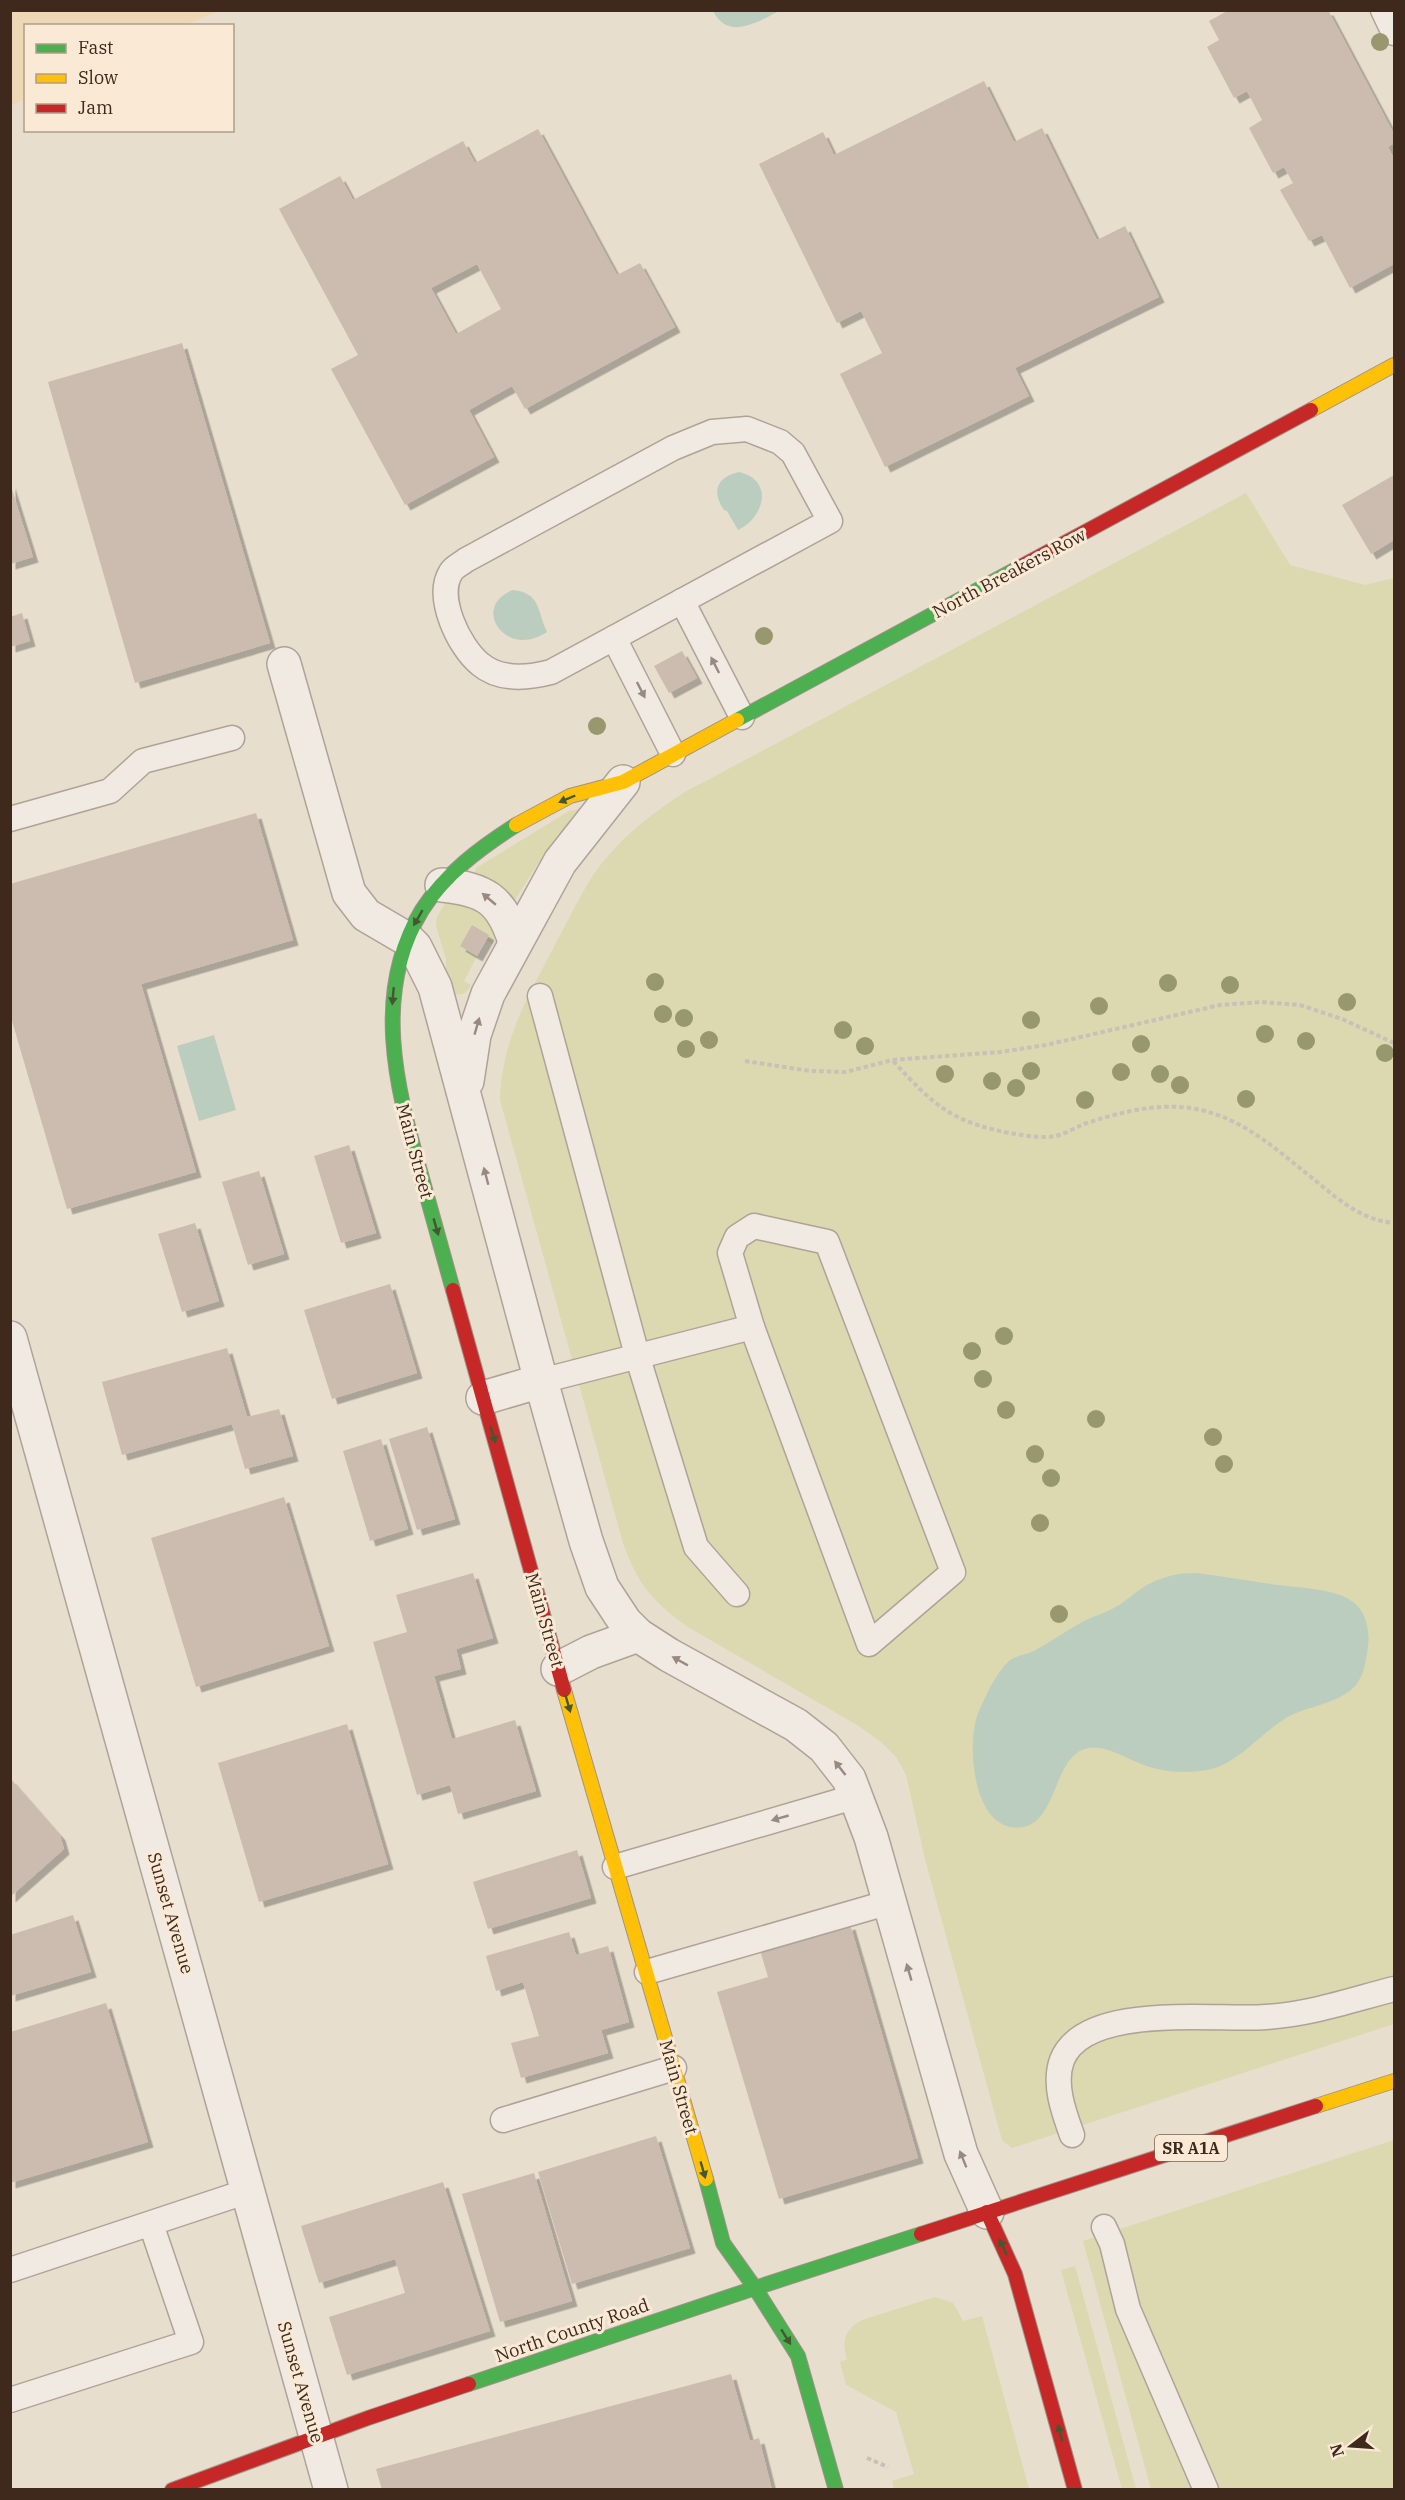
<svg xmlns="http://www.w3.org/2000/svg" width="1405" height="2500" font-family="'IBM Plex Serif',serif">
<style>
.green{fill:#dcd8af}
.sand{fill:#eed7b4}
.water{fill:#bacdbf}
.building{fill:#ccbbaf;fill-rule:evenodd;filter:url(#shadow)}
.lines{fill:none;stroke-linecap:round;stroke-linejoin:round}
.lane-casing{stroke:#aea397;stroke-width:27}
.street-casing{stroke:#aea397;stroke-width:36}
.fast-casing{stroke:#9e9387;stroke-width:16}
.slow-casing{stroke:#9e9387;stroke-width:16}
.jam-casing{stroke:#9e9387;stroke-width:16}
.path{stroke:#c9c0b8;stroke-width:4;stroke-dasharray:4.5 3;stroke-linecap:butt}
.lane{stroke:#f0eae2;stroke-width:24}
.street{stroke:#f0eae2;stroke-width:33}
.fast{stroke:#4caf50;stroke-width:14}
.slow{stroke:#ffc107;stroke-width:14}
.jam{stroke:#c62828;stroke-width:14}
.tree{fill:#98986f}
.oneway{fill:#988a80}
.oneway2{fill:#44582f}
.labels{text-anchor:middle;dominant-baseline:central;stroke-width:6;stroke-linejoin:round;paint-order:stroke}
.shield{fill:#faead5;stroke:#776354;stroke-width:1.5}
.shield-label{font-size:16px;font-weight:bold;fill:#3f291d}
.street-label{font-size:18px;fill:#3f291d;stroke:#faead5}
</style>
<defs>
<filter id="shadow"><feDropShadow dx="5.5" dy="5.5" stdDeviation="0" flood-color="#0004"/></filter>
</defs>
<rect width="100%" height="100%" fill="#e8dece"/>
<g class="green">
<path d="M1246 493 1290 565 1365 585 1394 578V2024L1012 2148 1002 2140 926 1863 906 1775 896 1757 880 1741 857 1725 688 1627C652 1601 638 1585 623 1543L500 1100C502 1036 530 994 558 939 572 913 584 886 602 863 625 834 654 812 685 792Z"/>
<polygon points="585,808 537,865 513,903 474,877 476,868 569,811"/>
<path d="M446 902 481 904 495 931 493 944 486 940 489 935 472 926 460 945 477 956 464 981 471 985C466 994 463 995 453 994L445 982 446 959 436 926 437 917Z"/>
<polygon points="1394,2140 1394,2489 1151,2489 1083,2241"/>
<polygon points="1075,2266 1136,2489 1122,2489 1061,2270"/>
<path d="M935 2297 953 2303 963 2321 982 2316 1029 2489H894L892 2481 914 2474 896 2412 846 2385 840 2362 847 2359C841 2341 845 2329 862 2320Z"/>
</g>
<polygon class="sand" points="10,11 11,10 219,11 186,25 26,26 25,99 11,106"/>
<g class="water">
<path d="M713 11H779C758 22 728 41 713 11Z"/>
<path d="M739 472C774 480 765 517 738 530L727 511 724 510C711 491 717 477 739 472Z"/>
<path d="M513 590C541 593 537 611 547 632 505 660 470 606 513 590Z"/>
<polygon points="214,1035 236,1110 199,1121 177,1046"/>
<path d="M1196 1573C1221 1576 1245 1580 1270 1584 1294 1588 1333 1587 1353 1602 1366 1611 1370 1631 1368 1646 1366 1661 1364 1679 1351 1690 1331 1706 1304 1706 1283 1720 1258 1736 1237 1764 1207 1770 1184 1774 1160 1772 1139 1763 1123 1757 1106 1745 1088 1748 1053 1755 1058 1821 1023 1827 973 1836 965 1743 979 1711 986 1695 996 1673 1009 1661 1016 1655 1026 1655 1034 1651 1051 1642 1067 1630 1084 1621 1094 1616 1105 1613 1114 1608 1127 1601 1137 1590 1149 1584 1165 1576 1179 1573 1196 1573Z"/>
</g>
<g class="building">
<polygon points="1229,10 1328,10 1394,134 1394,143 1388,147 1394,159 1394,264 1350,288 1322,235 1309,241 1280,190 1293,183 1284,167 1273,173 1249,128 1262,120 1247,91 1234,98 1207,47 1219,40 1209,21"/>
<polygon points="984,81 1014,142 1042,128 1097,240 1125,226 1159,297 1015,368 1029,396 885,467 840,374 882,353 861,311 837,323 759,164 823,132 834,155"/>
<path d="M538 129 617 275 640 263 675 327 525 409 512 386 469 410 494 457 405 505 331 369 358 355 279 209 340 176 353 200 463 141 475 163ZM477 264 501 309 456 334 431 288Z"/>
<polygon points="182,343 270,643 135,683 48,382"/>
<polygon points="1394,475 1394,540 1371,554 1342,505"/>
<polygon points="10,483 33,557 10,564"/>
<polygon points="22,613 30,641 10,647 10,617"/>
<polygon points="682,651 697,678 669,693 654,666"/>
<polygon points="256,813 293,940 141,984 196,1172 67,1209 10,1014 10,884"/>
<polygon points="472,925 489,935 477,956 460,946"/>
<polygon points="349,1145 376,1233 341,1243 314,1156"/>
<polygon points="259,1171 284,1254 248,1265 222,1182"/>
<polygon points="195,1223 219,1301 182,1312 158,1234"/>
<polygon points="390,1284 417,1373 332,1399 304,1310"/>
<polygon points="227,1348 247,1417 279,1409 293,1456 245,1469 232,1424 122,1455 102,1382"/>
<polygon points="427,1427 455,1519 417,1530 389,1439"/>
<polygon points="381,1439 408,1529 370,1541 343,1451"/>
<polygon points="284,1497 329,1646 196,1687 151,1538"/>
<polygon points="473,1573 493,1638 456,1649 461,1669 434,1676 452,1739 515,1720 536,1791 458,1814 450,1785 417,1795 373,1642 407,1632 396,1595"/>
<polygon points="347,1724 388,1864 259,1902 218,1763"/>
<polygon points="10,1778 60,1835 64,1849 10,1897"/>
<polygon points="577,1850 591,1898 488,1929 473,1882"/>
<polygon points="73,1915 91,1972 10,1996 10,1935"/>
<polygon points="850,1924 918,2158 779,2199 717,1992 768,1977 760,1950"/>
<polygon points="569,1932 576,1955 608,1946 629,2022 601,2030 608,2053 521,2078 511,2043 539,2036 523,1982 496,1991 486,1956"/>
<polygon points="106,2003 148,2142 10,2183 10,2032"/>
<polygon points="656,2136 690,2248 572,2284 538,2172"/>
<polygon points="534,2173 572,2301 500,2322 462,2194"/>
<polygon points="443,2182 490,2331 347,2375 329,2317 405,2293 395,2259 319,2283 301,2226"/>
<polygon points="731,2374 750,2441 759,2438 772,2490 382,2490 376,2469"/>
</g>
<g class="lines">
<g class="lane-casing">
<g id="lane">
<polyline points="1383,10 1394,33"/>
<path d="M747 429 780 442 793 453 830 521 551 672C528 678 500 681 480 664 459 647 435 597 451 572 454 567 461 564 466 560L673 448 712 432Z"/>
<polyline points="682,601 742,717"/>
<polyline points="614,638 673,754"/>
<polyline points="10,819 110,791 143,761 232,738"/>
<polyline points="540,996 637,1355 696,1547 737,1594"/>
<polygon points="754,1226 827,1242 953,1572 869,1644 752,1327 730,1253 737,1237"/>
<polyline points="541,1381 752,1327"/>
<polyline points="615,1867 857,1796"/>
<polyline points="647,1972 890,1902"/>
<polyline points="503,2120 674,2068"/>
<path d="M1072 2135C1064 2113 1053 2084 1062 2060 1085 2002 1216 2021 1266 2017 1312 2014 1351 2000 1394 1989"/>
<polyline points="1104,2227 1112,2244 1128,2309 1206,2490"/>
<polyline points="10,2270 248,2191"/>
<polyline points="10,2400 191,2342 151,2224"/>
</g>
</g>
<g class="street-casing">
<g id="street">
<polyline points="284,664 349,893 366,915 407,939 415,947 435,987 541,1381 586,1541 602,1587 625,1622 638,1635 669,1655 796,1725 824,1747 849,1779 871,1837 961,2154 987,2212"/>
<path d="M442 885C484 889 502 899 515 942"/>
<polyline points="467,1081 474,1035 488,994 560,862 623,782"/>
<polyline points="10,1338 331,2490"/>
<polyline points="483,1398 541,1381"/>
<polyline points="558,1669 591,1652 638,1635"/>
</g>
</g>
<g class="fast-casing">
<g id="fast">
<polyline points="737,720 1022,566"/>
<path d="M453 1290C442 1251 431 1211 420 1171 396 1086 372 992 422 910 445 874 480 848 516 825"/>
<polyline points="469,2384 755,2288 723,2243 706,2179"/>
<polyline points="836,2490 798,2356 755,2288 921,2234"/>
</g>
</g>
<g class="slow-casing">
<g id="slow">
<polyline points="1311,410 1394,365"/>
<polyline points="516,825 570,796 623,782 737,720"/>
<polyline points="564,1690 706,2179"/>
<polyline points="1316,2106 1394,2081"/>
</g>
</g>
<g class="jam-casing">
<g id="jam">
<polyline points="1022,566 1311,410"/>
<polyline points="453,1290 564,1690"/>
<polyline points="987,2212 1015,2274 1075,2490"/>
<polyline points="921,2234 1316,2106"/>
<polyline points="172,2490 368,2418 469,2384"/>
</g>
</g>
<g class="path">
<polyline points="745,1061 811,1071 846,1072 892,1060 1000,1052 1046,1045 1220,1005 1261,1002 1300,1005 1342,1019 1394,1043"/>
<path d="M893 1061C933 1104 949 1121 1009 1133 1023 1135 1041 1139 1055 1136 1065 1134 1075 1128 1084 1124 1120 1112 1159 1102 1196 1109 1244 1118 1279 1152 1316 1181 1340 1201 1362 1220 1394 1223"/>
<polyline points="867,2458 888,2467"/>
</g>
<use href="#lane" class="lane"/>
<use href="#street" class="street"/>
<use href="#fast" class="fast"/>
<use href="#slow" class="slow"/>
<use href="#jam" class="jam"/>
</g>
<g class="tree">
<circle cx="1380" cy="42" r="9"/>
<circle cx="764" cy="636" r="9"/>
<circle cx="597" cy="726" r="9"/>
<circle cx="655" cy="982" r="9"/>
<circle cx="1168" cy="983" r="9"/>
<circle cx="1230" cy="985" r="9"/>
<circle cx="1347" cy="1002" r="9"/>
<circle cx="1099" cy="1006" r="9"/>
<circle cx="663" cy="1014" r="9"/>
<circle cx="684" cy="1018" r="9"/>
<circle cx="1031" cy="1020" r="9"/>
<circle cx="843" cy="1030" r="9"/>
<circle cx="1265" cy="1034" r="9"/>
<circle cx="709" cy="1040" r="9"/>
<circle cx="1306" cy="1041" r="9"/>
<circle cx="1141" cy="1044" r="9"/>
<circle cx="865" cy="1046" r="9"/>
<circle cx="686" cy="1049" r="9"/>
<circle cx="1385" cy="1053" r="9"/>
<circle cx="1031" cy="1071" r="9"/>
<circle cx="1121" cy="1072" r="9"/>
<circle cx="945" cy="1074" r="9"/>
<circle cx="1160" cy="1074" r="9"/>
<circle cx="992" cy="1081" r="9"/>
<circle cx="1180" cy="1085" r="9"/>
<circle cx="1016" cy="1088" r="9"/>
<circle cx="1246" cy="1099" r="9"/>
<circle cx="1085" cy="1100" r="9"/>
<circle cx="1004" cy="1336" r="9"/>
<circle cx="972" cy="1351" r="9"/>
<circle cx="983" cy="1379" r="9"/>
<circle cx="1006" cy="1410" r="9"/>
<circle cx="1096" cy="1419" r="9"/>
<circle cx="1213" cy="1437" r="9"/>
<circle cx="1035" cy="1454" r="9"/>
<circle cx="1224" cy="1464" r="9"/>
<circle cx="1051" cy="1478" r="9"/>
<circle cx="1040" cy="1523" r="9"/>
<circle cx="1059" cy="1614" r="9"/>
</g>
<defs><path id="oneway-solid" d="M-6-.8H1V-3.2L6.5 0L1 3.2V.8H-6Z" transform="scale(1.5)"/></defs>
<g class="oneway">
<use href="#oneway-solid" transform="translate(715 665) rotate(-117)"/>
<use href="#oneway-solid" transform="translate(641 690) rotate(63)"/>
<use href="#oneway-solid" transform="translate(489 899) rotate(-140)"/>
<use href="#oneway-solid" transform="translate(477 1026) rotate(-74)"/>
<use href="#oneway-solid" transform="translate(486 1176) rotate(-105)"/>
<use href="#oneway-solid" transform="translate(680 1661) rotate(-151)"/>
<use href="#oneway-solid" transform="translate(840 1768) rotate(-128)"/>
<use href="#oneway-solid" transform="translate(780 1818) rotate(164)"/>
<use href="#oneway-solid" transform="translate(909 1972) rotate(-106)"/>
<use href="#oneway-solid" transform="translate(963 2159) rotate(-112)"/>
</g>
<g class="oneway2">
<use href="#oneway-solid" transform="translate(567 799) rotate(157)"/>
<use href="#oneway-solid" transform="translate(418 918) rotate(120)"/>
<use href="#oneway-solid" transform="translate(393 996) rotate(95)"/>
<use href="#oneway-solid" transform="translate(436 1227) rotate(74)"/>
<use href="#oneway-solid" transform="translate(493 1435) rotate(74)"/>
<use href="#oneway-solid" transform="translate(568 1704) rotate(74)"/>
<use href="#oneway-solid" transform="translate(703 2170) rotate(74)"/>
<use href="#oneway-solid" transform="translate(1003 2247) rotate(-115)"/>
<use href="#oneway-solid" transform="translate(786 2337) rotate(58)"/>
<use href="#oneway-solid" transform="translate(1060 2433) rotate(-105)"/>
</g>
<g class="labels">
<rect class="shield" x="1155" y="2135" width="72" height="26" rx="4.5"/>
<g class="shield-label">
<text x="1191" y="2148">SR A1A</text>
</g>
<g class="street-label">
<text transform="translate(1009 573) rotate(-28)">North Breakers Row</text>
<text transform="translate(415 1151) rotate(75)">Main Street</text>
<text transform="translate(545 1620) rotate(74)">Main Street</text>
<text transform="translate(171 1913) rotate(74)">Sunset Avenue</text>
<text transform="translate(679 2087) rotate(74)">Main Street</text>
<text transform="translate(572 2330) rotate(-19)">North County Road</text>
<text transform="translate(301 2382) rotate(74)">Sunset Avenue</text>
</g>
</g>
<rect width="1405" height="2500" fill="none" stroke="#3f291d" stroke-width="24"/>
<rect x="24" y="24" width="210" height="108" fill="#faead5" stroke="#af9d8b" stroke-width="1.5"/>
<rect x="36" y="44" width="30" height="9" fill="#4caf50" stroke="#af9d8b" stroke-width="1.5"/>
<text x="78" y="54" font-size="18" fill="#3f291d">Fast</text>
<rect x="36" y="74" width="30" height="9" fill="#ffc107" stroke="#af9d8b" stroke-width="1.5"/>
<text x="78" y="84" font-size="18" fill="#3f291d">Slow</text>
<rect x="36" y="104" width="30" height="9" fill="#c62828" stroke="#af9d8b" stroke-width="1.5"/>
<text x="78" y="114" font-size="18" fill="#3f291d">Jam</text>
<g transform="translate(1351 2446) rotate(253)" stroke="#faead5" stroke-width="4.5" paint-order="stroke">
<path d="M0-4.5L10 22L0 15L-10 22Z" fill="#3f291d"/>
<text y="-9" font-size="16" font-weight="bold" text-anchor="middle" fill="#3f291d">N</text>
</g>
</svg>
